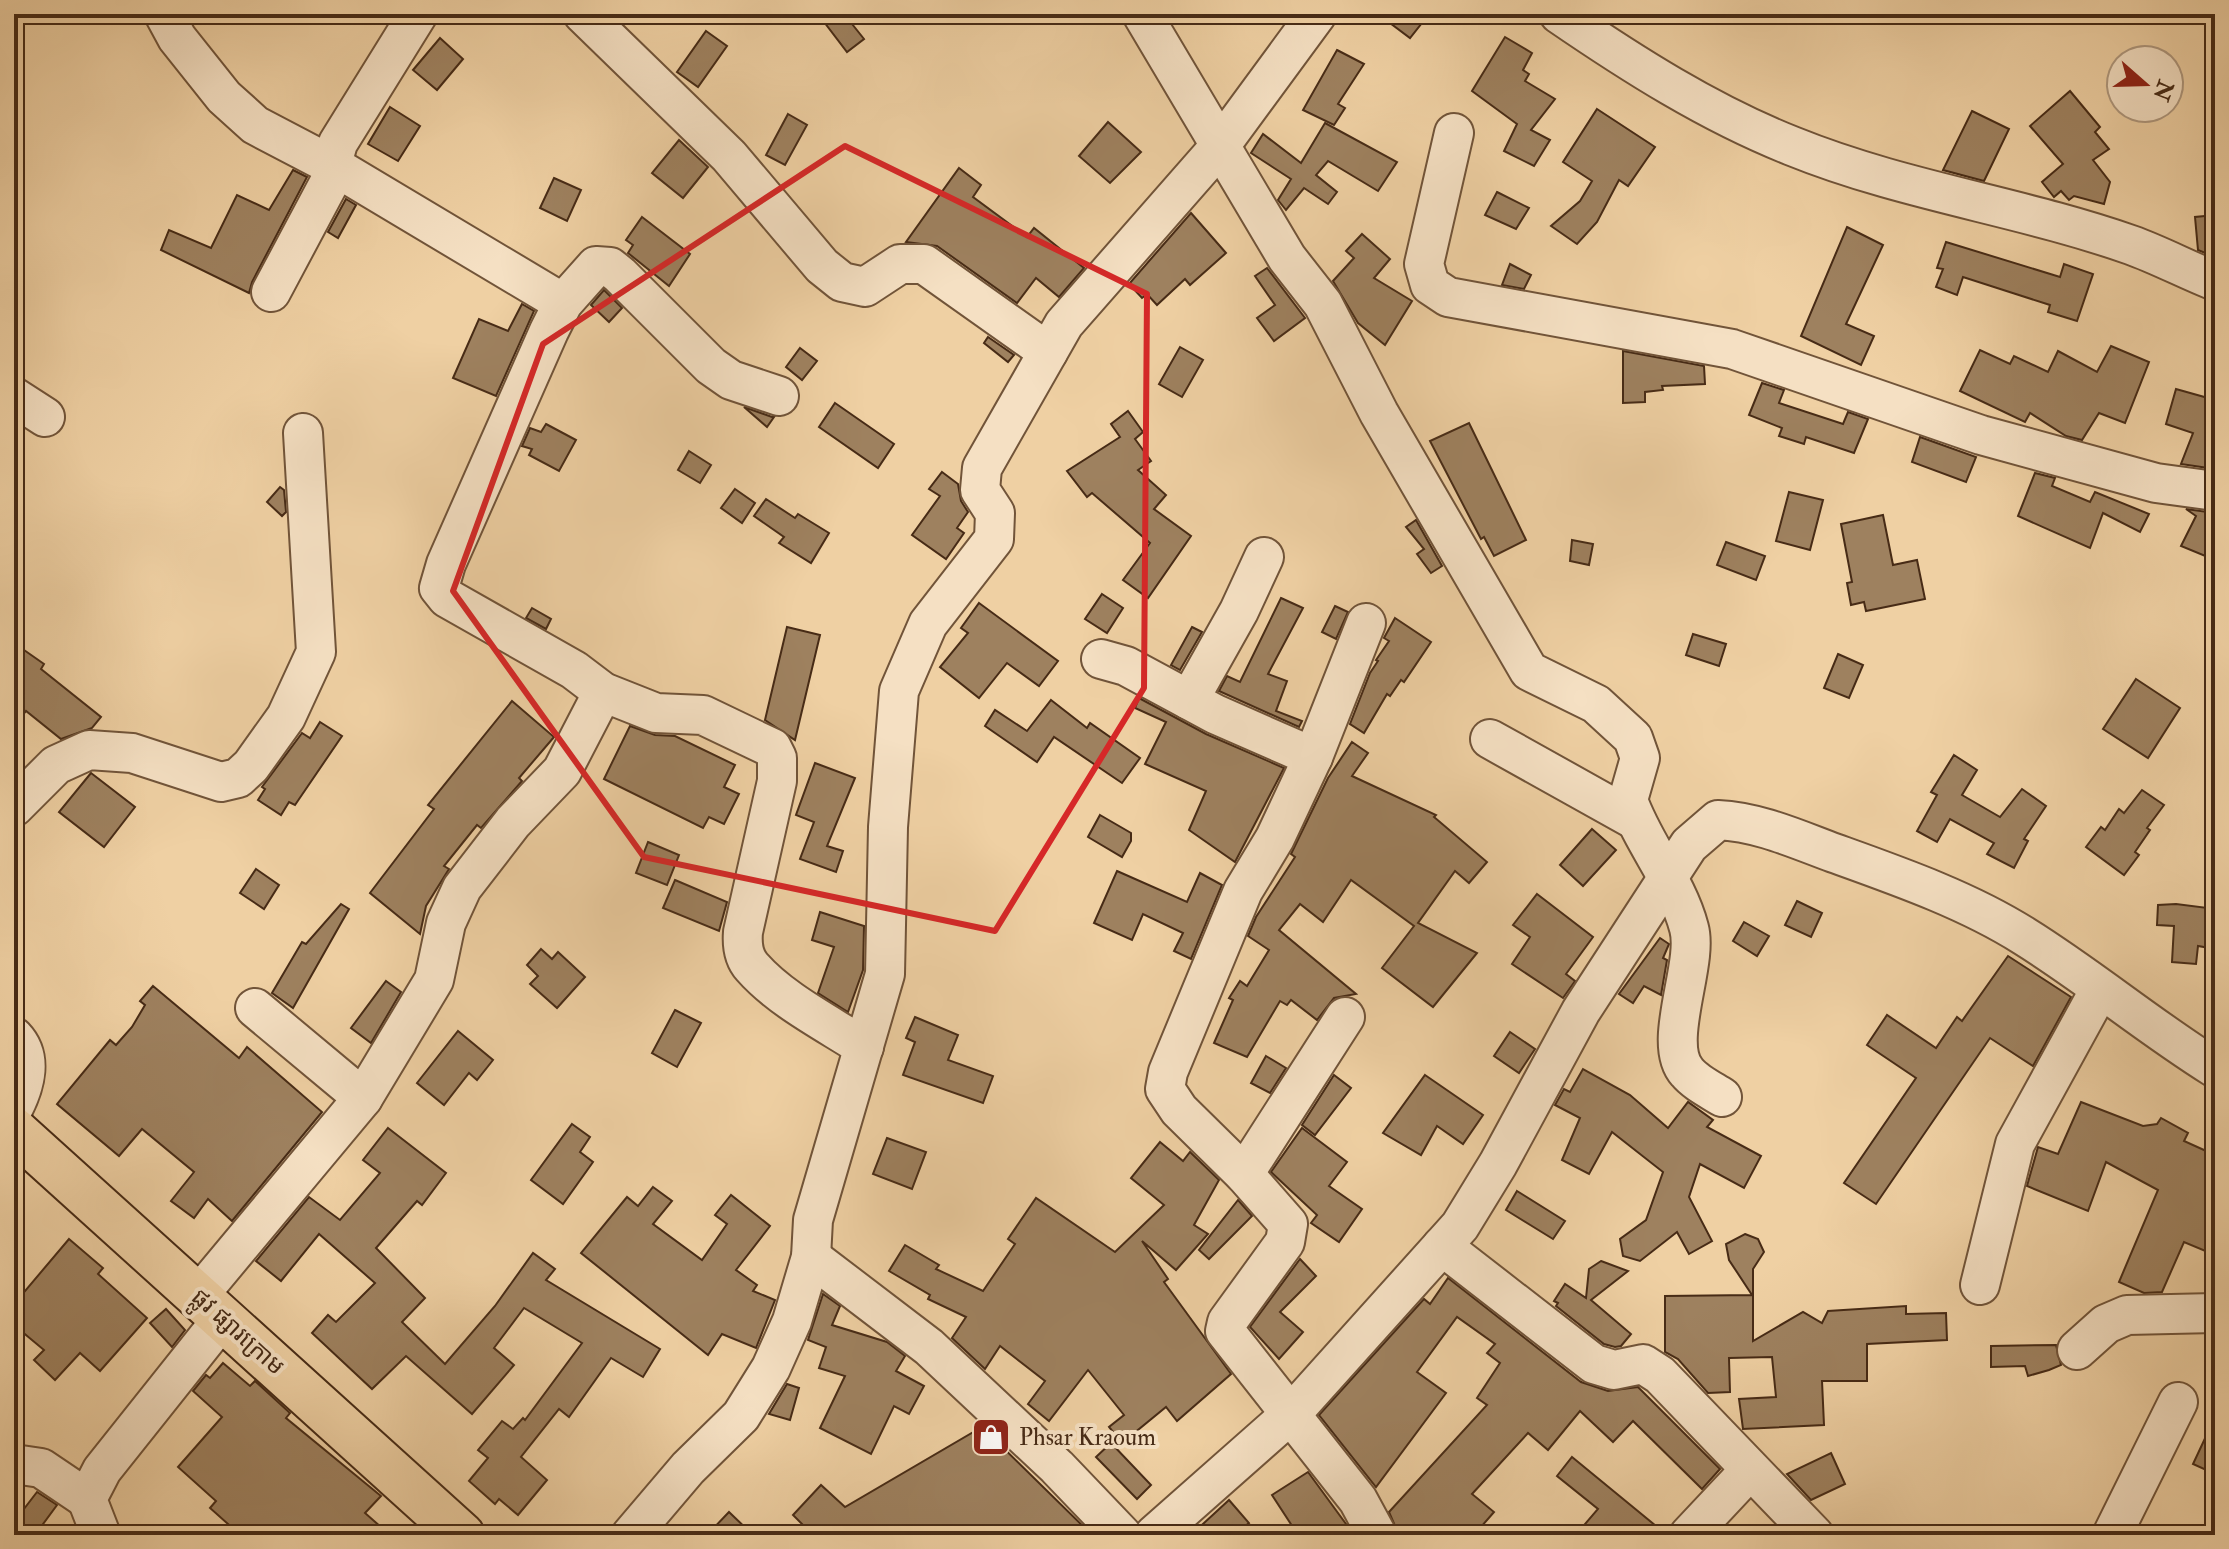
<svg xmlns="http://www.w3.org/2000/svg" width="2229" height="1549" font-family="'IM FELL Double Pica','Noto Sans Khmer',serif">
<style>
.building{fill:#9e815f;stroke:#472b16;stroke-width:2}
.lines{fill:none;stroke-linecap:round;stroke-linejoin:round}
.minor-casing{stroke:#715439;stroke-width:42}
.major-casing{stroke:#472b16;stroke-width:48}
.minor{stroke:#f5e0c3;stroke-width:38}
.major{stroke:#efd0a3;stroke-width:44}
.marked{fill:none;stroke:#d62828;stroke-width:6;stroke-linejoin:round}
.labels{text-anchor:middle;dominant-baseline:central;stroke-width:8;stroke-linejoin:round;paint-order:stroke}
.street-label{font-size:24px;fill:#472b16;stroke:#f5e0c3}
.poi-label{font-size:24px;fill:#472b16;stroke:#f5e0c3;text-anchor:start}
</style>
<rect width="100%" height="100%" fill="#efd0a3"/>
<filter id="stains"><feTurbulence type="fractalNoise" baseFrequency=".0025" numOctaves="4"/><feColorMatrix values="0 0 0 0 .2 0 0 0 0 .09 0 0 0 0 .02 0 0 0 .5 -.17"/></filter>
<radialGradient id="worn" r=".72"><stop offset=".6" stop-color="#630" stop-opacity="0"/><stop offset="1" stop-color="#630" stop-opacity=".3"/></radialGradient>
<g class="building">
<polygon points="818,14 844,14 864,39 847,52"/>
<polygon points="1378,14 1429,14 1410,38"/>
<polygon points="706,31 727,46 698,87 677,72"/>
<polygon points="1505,37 1532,53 1523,70 1529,74 1525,81 1555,99 1531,130 1550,140 1534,166 1504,151 1517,124 1472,91"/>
<polygon points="440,38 463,59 437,90 413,70"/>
<polygon points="1337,50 1364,64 1338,104 1345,108 1334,125 1303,110"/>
<polygon points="2070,91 2100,127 2095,132 2109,149 2093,160 2110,182 2104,204 2074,196 2069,200 2061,191 2054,197 2042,182 2063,164 2030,126"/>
<polygon points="390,107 420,126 398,161 368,144"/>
<polygon points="1597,109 1655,147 1628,186 1619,180 1597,222 1577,244 1551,226 1580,201 1592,181 1563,162"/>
<polygon points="1972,111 2009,129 1984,181 1943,170"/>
<polygon points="788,114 807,125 785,165 766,155"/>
<polygon points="1108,122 1141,152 1110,183 1079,156"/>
<polygon points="1325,123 1397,162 1378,191 1328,161 1316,175 1337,192 1328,204 1304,188 1286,210 1278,200 1291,179 1251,153 1263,134 1301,163"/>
<polygon points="679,140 708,167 683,198 652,173"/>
<polygon points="959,168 981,185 973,197 1027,237 1034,228 1084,268 1059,297 1036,278 1017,303 937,246 906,242"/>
<polygon points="293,170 307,177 252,282 249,293 161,250 169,230 211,248 237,195 269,210"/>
<polygon points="554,178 581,190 567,221 540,208"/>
<polygon points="1497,192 1529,208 1516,229 1485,215"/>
<polygon points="346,199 356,205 338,238 328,232"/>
<polygon points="1191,213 1226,253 1190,285 1185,279 1157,305 1147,294 1142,298 1129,284"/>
<polygon points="2215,215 2215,257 2198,250 2195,217"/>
<polygon points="642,217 690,254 669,286 628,253 633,245 626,240"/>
<polygon points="1847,227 1883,245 1846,324 1874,336 1861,365 1801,336"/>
<polygon points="1362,234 1390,259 1374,278 1412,301 1385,345 1358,323 1333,281 1354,258 1346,251"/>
<polygon points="1946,242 2060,277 2064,264 2093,274 2077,321 2048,312 2050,305 1963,277 1957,295 1936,287 1943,269 1937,268"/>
<polygon points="1510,264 1531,275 1524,289 1502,285"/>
<polygon points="1267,268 1305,318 1274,341 1257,318 1275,305 1255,276"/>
<polygon points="604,290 622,308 609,322 591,305"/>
<polygon points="522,304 534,311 496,396 453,378 479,319 508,331"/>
<polygon points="988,337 1014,355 1008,362 984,343"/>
<polygon points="2111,346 2149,362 2125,423 2099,413 2082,440 2066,436 2030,413 2025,422 1960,391 1980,350 2010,364 2014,356 2048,372 2058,351 2097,372"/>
<polygon points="1180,347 1203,360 1182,397 1159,384"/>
<polygon points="800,348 817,361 802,380 786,367"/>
<polygon points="1623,351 1704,366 1705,384 1662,386 1663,390 1645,392 1645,402 1623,403"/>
<polygon points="2215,382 2215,440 2208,462 2215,465 2215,469 2181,464 2193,433 2166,424 2176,389 2208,398"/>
<polygon points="1762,383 1784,390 1779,403 1843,424 1848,412 1868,419 1854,453 1806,437 1804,444 1779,436 1782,428 1749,415"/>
<polygon points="835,403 894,444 878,468 819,427"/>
<polygon points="744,407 772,417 774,417 767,427"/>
<polygon points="1128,411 1143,432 1135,439 1151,461 1138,470 1166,495 1154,509 1191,536 1148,598 1123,580 1150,543 1092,493 1087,497 1067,471 1120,437 1111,424"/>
<polygon points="1469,423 1526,540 1494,556 1484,537 1481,539 1430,441"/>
<polygon points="546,424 576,440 559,471 529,455 532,449 522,446 530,428 541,432"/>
<polygon points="1920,437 1976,457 1966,482 1912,462"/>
<polygon points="689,451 711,465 700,483 678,470"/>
<polygon points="942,472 958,484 961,501 968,512 957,528 964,533 946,559 912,535 940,496 929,489"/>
<polygon points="2035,473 2055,478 2052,486 2090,502 2095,492 2149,514 2140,532 2103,513 2090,548 2018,516"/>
<polygon points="280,487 284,490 286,512 282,516 267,502"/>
<polygon points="735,489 755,503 742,523 721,508"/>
<polygon points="1789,492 1823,500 1810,550 1776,541"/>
<polygon points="766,499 795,518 798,514 829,533 811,563 779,543 784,537 754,516"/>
<polygon points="2186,509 2215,513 2215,560 2181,546 2196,516"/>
<polygon points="1883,515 1893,565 1917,560 1925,599 1866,611 1864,602 1851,605 1847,583 1852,582 1841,524"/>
<polygon points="1416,520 1442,566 1431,573 1417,554 1424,549 1406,527"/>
<polygon points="1572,540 1593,544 1589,565 1570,561"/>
<polygon points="1726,542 1765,556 1756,580 1717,565"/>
<polygon points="1102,594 1123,608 1107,633 1085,619"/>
<polygon points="1281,598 1303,608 1268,674 1287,681 1276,711 1302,721 1299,727 1219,691 1227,676 1240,682"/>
<polygon points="979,603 1058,661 1039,686 1007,663 979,698 940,667 968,633 961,628"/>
<polygon points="1335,606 1348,612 1336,639 1322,632"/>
<polygon points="532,608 551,619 546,629 526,618"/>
<polygon points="1395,618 1431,642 1404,682 1401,680 1390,696 1387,694 1364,733 1350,724 1370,673 1378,661 1376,660 1389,641 1384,638"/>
<polygon points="787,627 820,635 795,740 765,720"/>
<polygon points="1192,627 1202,632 1180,670 1171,665"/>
<polygon points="1693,634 1726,644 1719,666 1686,655"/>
<polygon points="14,643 44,664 41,669 101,717 92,728 61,739 26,711 14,725"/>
<polygon points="1838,654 1863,665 1849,698 1824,688"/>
<polygon points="2136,679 2180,708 2148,758 2103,729"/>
<polygon points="1139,698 1206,734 1284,768 1235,862 1189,830 1206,791 1145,764 1166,722 1135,708"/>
<polygon points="1051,700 1087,728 1090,723 1140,758 1122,783 1054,737 1037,762 985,726 995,710 1027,731"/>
<polygon points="512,701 554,737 519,778 522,781 481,828 477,825 444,866 449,869 426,906 420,934 370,893 434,809 428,805"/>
<polygon points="320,722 342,736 295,805 289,802 281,815 258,800 265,789 262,787 302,733 310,738"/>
<polygon points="630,726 655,735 675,736 735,765 724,787 739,794 724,824 709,817 703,828 604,779"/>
<polygon points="1352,742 1368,753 1352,776 1436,815 1434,817 1487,862 1469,883 1455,871 1418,923 1477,953 1433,1007 1382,968 1414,926 1351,880 1323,922 1300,904 1279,930 1356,994 1334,998 1317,1020 1291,1000 1287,1005 1280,1001 1247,1057 1214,1043 1233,1000 1229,998 1240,981 1247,986 1269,950 1248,936 1256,917 1295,857 1291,854 1328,778"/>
<polygon points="1954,755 1977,770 1962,795 2000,817 2022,789 2046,806 2024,839 2028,841 2014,868 1987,854 1994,843 1950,819 1937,842 1917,831 1937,795 1931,792"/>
<polygon points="815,763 855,778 827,846 843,851 836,872 800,859 814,822 796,815"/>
<polygon points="91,773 135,807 104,847 59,812"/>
<polygon points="2142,790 2164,805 2147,828 2150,830 2135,852 2139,855 2124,875 2086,847 2101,827 2105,830 2119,809 2124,813"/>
<polygon points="1100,815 1131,833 1131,841 1122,857 1088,837"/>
<polygon points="1592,829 1616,850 1583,886 1560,865"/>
<polygon points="648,842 679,855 667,885 636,873"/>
<polygon points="256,869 279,885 264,909 240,893"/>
<polygon points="1117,871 1187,902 1200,873 1222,885 1191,959 1174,951 1183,933 1143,914 1132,940 1094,923"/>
<polygon points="675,880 727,902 719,931 663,908"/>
<polygon points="1537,894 1593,937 1566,974 1575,981 1563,998 1512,964 1530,937 1513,925"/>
<polygon points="1797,901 1822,913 1811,937 1785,925"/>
<polygon points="341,904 349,909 293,1008 272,993 302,942 306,944"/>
<polygon points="2176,904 2208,908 2207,915 2215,916 2215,949 2198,946 2196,964 2172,962 2174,926 2157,925 2158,905"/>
<polygon points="820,912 864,926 863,970 848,1012 818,993 834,947 812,940"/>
<polygon points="1744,922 1769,936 1757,956 1733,941"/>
<polygon points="1660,938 1669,944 1663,958 1667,960 1661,995 1644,986 1633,1003 1619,994"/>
<polygon points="541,949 552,959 558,952 585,977 557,1008 530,984 538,976 527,965"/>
<polygon points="2008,956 2071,997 2033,1066 1990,1038 1876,1204 1844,1183 1916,1078 1867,1045 1887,1015 1936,1048 1957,1017 1962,1021"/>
<polygon points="386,981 401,992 371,1043 351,1028"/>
<polygon points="153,986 239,1058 247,1047 322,1112 232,1221 208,1199 194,1218 171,1201 194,1172 142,1129 119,1156 57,1104 110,1040 116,1045 132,1027 145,1005 140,1001"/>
<polygon points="675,1010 701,1023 677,1067 652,1053"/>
<polygon points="915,1017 958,1035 948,1060 993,1076 983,1103 903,1075 915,1042 906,1038"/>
<polygon points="458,1031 493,1060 477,1080 469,1073 444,1105 417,1083"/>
<polygon points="1510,1032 1535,1049 1519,1073 1494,1056"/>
<polygon points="1266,1056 1286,1068 1270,1093 1251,1083"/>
<polygon points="1583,1069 1630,1095 1668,1128 1688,1102 1713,1120 1707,1127 1761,1156 1744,1188 1700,1164 1689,1197 1712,1241 1689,1254 1677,1232 1640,1261 1623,1256 1620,1239 1646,1220 1663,1172 1612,1132 1589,1174 1562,1160 1580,1118 1555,1105 1564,1089 1570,1092"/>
<polygon points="1334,1075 1351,1088 1315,1135 1302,1125"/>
<polygon points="1425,1075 1483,1115 1463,1144 1437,1126 1421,1155 1383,1133"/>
<polygon points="2081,1102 2143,1126 2157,1124 2161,1118 2188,1133 2184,1141 2215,1155 2215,1255 2184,1242 2162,1292 2144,1293 2119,1282 2158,1190 2106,1162 2088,1211 2027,1186 2038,1147 2058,1154"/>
<polygon points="572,1124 590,1137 580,1152 593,1162 563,1204 531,1180"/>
<polygon points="388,1128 446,1173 422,1205 417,1201 376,1248 425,1298 402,1322 445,1364 495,1306 533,1253 555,1269 546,1280 660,1349 643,1377 611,1358 569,1417 559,1409 521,1457 547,1480 518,1515 499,1499 495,1504 469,1481 488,1458 478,1450 502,1421 513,1429 523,1418 525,1420 582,1343 524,1308 494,1348 514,1365 472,1414 406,1356 372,1389 312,1333 328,1315 336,1322 375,1283 319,1234 281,1281 256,1261 309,1197 340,1220 380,1173 363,1160"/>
<polygon points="1302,1128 1347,1162 1329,1186 1362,1209 1339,1242 1311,1223 1317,1215 1271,1172"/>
<polygon points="887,1138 926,1152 912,1189 873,1174"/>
<polygon points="1160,1142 1183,1161 1190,1152 1219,1180 1194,1225 1208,1234 1176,1270 1142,1241 1168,1279 1164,1282 1231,1374 1177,1421 1166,1407 1122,1443 1109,1427 1124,1415 1088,1370 1049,1421 1028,1404 1045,1381 1000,1346 985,1369 952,1338 966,1317 928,1299 930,1295 889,1271 905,1245 939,1265 936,1269 983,1291 1015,1244 1008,1239 1036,1198 1115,1252 1164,1205 1131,1178"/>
<polygon points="653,1187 672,1201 653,1224 702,1260 727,1224 715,1215 731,1195 770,1226 736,1270 757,1285 753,1291 775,1300 756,1348 722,1334 708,1355 581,1253 627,1197 638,1206"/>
<polygon points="1517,1191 1565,1221 1553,1239 1506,1210"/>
<polygon points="1238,1200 1252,1216 1209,1259 1199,1250"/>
<polygon points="1745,1234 1758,1239 1764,1252 1753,1269 1753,1341 1803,1312 1822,1323 1828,1311 1906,1306 1906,1314 1946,1313 1947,1340 1867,1344 1867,1381 1822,1381 1824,1425 1743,1429 1739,1399 1776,1397 1772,1357 1729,1358 1730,1392 1708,1393 1678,1359 1665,1352 1665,1296 1752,1295 1729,1260 1726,1244"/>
<polygon points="69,1239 103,1268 98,1274 147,1318 100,1371 80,1353 55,1380 34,1360 44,1350 14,1325 14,1304"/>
<polygon points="1300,1259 1316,1276 1280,1312 1303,1332 1279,1359 1250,1327"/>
<polygon points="1601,1261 1628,1271 1591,1300 1631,1334 1621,1346 1615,1347 1604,1344 1556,1306 1558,1303 1554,1301 1565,1284 1586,1298 1589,1269"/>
<polygon points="1448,1278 1581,1382 1608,1391 1638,1387 1720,1469 1702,1489 1633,1421 1613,1442 1580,1411 1548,1450 1528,1433 1472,1494 1494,1512 1474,1535 1399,1535 1389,1512 1487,1405 1477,1398 1500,1363 1487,1353 1495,1344 1457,1317 1417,1372 1446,1393 1376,1487 1319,1415 1424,1299 1430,1304"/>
<polygon points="823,1294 840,1306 832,1325 887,1342 905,1356 896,1371 924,1386 909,1414 894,1406 871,1454 820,1428 845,1376 819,1368 826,1347 808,1340"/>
<polygon points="166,1309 185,1330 172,1347 150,1323"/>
<polygon points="2056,1345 2061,1365 2049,1370 2028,1376 2025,1366 1991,1367 1991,1346"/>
<polygon points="223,1363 250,1386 255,1381 290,1413 286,1418 381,1496 365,1513 390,1535 251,1535 242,1526 237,1532 210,1508 216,1501 178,1467 222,1417 193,1391 206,1375 210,1378"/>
<polygon points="787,1384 799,1388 790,1420 769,1414"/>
<polygon points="2215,1417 2215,1474 2193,1464"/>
<polygon points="982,1427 1092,1535 796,1535 807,1529 793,1515 821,1485 845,1507"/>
<polygon points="1111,1443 1151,1485 1137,1499 1096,1457"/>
<polygon points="1831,1453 1845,1484 1811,1500 1787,1474"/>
<polygon points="1572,1457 1667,1535 1600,1535 1585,1524 1598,1509 1557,1476"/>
<polygon points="1308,1472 1346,1524 1329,1535 1298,1535 1272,1495"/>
<polygon points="37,1492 57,1505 35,1535 27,1535 14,1522"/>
<polygon points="1229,1500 1249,1523 1234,1535 1191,1535"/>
<polygon points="729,1512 753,1535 707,1535"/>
</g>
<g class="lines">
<g class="minor-casing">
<g id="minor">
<polyline points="164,14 177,38 224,97 255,125 337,168 563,303"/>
<polyline points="583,14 729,156 822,266 842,282 865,287 900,264 924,264 1048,352"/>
<path d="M1142 14 1287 258 1323 304 1379 413 1529 671 1596 704 1633 738 1640 758 1628 800C1643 844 1677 882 1689 928 1699 964 1661 1043 1687 1072 1695 1082 1711 1090 1722 1097"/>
<path d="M1559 14C1632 64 1709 113 1792 146 1903 191 2020 206 2131 245 2159 255 2187 270 2215 281"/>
<polyline points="1454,133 1424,264 1430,285 1448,297 1732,349 1981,435 2156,483 2215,491"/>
<polyline points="271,292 337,168 334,157 338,143 418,14"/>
<path d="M779 396 731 380 711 366 620 275 610 267 596 266 563 303 549 331 446 564 439 588 447 598 574 670 603 692 656 713 703 715 772 748 777 758V781L743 932C742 944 743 957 752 967 781 1000 827 1023 864 1047"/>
<polyline points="14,397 45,417"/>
<polyline points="1366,623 1313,757 1275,838 1243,891 1168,1072 1165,1089 1179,1110 1244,1174 1288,1224 1285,1242 1227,1322 1225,1331 1358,1500 1377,1535"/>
<polyline points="1101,659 1126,666 1215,714 1313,757"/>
<polyline points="1189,700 1239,611 1264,557"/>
<polyline points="1490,739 1635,820"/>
<polyline points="14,807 56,765 89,750 132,753 221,782 238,778 251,766 286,717 316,652 303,433"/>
<polyline points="255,1008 363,1098"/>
<path d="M14 1037C33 1057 25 1085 14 1107"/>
<polyline points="1244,1174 1345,1017"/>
<polyline points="1442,1246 1594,1364 1614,1370 1643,1364 1660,1375 1814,1535"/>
<polyline points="811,1257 929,1347 1057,1467 1122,1535"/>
<polyline points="1980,1285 2015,1144 2099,991"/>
<polyline points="198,1296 363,1098 434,980 446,923 462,888 513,822 562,771 603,692"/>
<polyline points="2077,1350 2106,1324 2127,1315 2215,1313"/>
<polyline points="14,1464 41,1468 87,1499"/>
<polyline points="101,1535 87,1499 102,1470 223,1318"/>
<polyline points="631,1535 688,1468 741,1416 771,1368 792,1321 811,1257 813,1220 885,974 888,827 899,691 928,624 994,539 995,513 980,490 982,468 1064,324 1220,146 1317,14"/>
<path d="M1154 1535 1292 1413 1460 1226 1498 1164 1581 1011 1689 845 1718 820C1759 822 1796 839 1834 853 1898 876 1967 900 2024 936 2090 977 2149 1027 2215 1068"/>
<polyline points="1689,1535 1750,1470"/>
<polyline points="2112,1535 2178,1402"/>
</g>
</g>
<g class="major-casing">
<polyline id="major" points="14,1130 462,1535"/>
</g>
<use href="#minor" class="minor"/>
<use href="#major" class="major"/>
</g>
<path class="marked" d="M845 146 1147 294 1144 688 995 931 644 857 453 591 543 344Z"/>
<defs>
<g id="shop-square" transform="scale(2)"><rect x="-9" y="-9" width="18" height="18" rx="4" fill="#8f2418" stroke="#f5e0c3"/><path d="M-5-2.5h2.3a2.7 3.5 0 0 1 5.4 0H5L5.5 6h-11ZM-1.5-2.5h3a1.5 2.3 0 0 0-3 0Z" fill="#fff"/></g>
</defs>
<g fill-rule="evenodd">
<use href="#shop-square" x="991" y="1437"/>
</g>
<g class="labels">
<g class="street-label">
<text transform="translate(238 1332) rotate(42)">ផ្លូវ ផ្សារក្រោម</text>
</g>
<g class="poi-label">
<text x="1019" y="1437">Phsar Kraoum</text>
</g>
</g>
<rect width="2229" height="1549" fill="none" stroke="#efd0a3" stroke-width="48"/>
<rect x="16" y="16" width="2197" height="1517" fill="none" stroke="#472b16" stroke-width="4"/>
<rect x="24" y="24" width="2181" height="1501" fill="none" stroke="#472b16" stroke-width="2"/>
<g transform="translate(2145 84) rotate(110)"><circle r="38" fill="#f5e0c3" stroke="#af987e" stroke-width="2"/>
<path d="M0-6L14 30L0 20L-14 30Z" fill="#8f2418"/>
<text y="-12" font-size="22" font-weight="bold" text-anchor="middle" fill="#472b16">N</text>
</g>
<rect width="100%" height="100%" filter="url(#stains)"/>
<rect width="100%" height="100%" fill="url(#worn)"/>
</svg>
